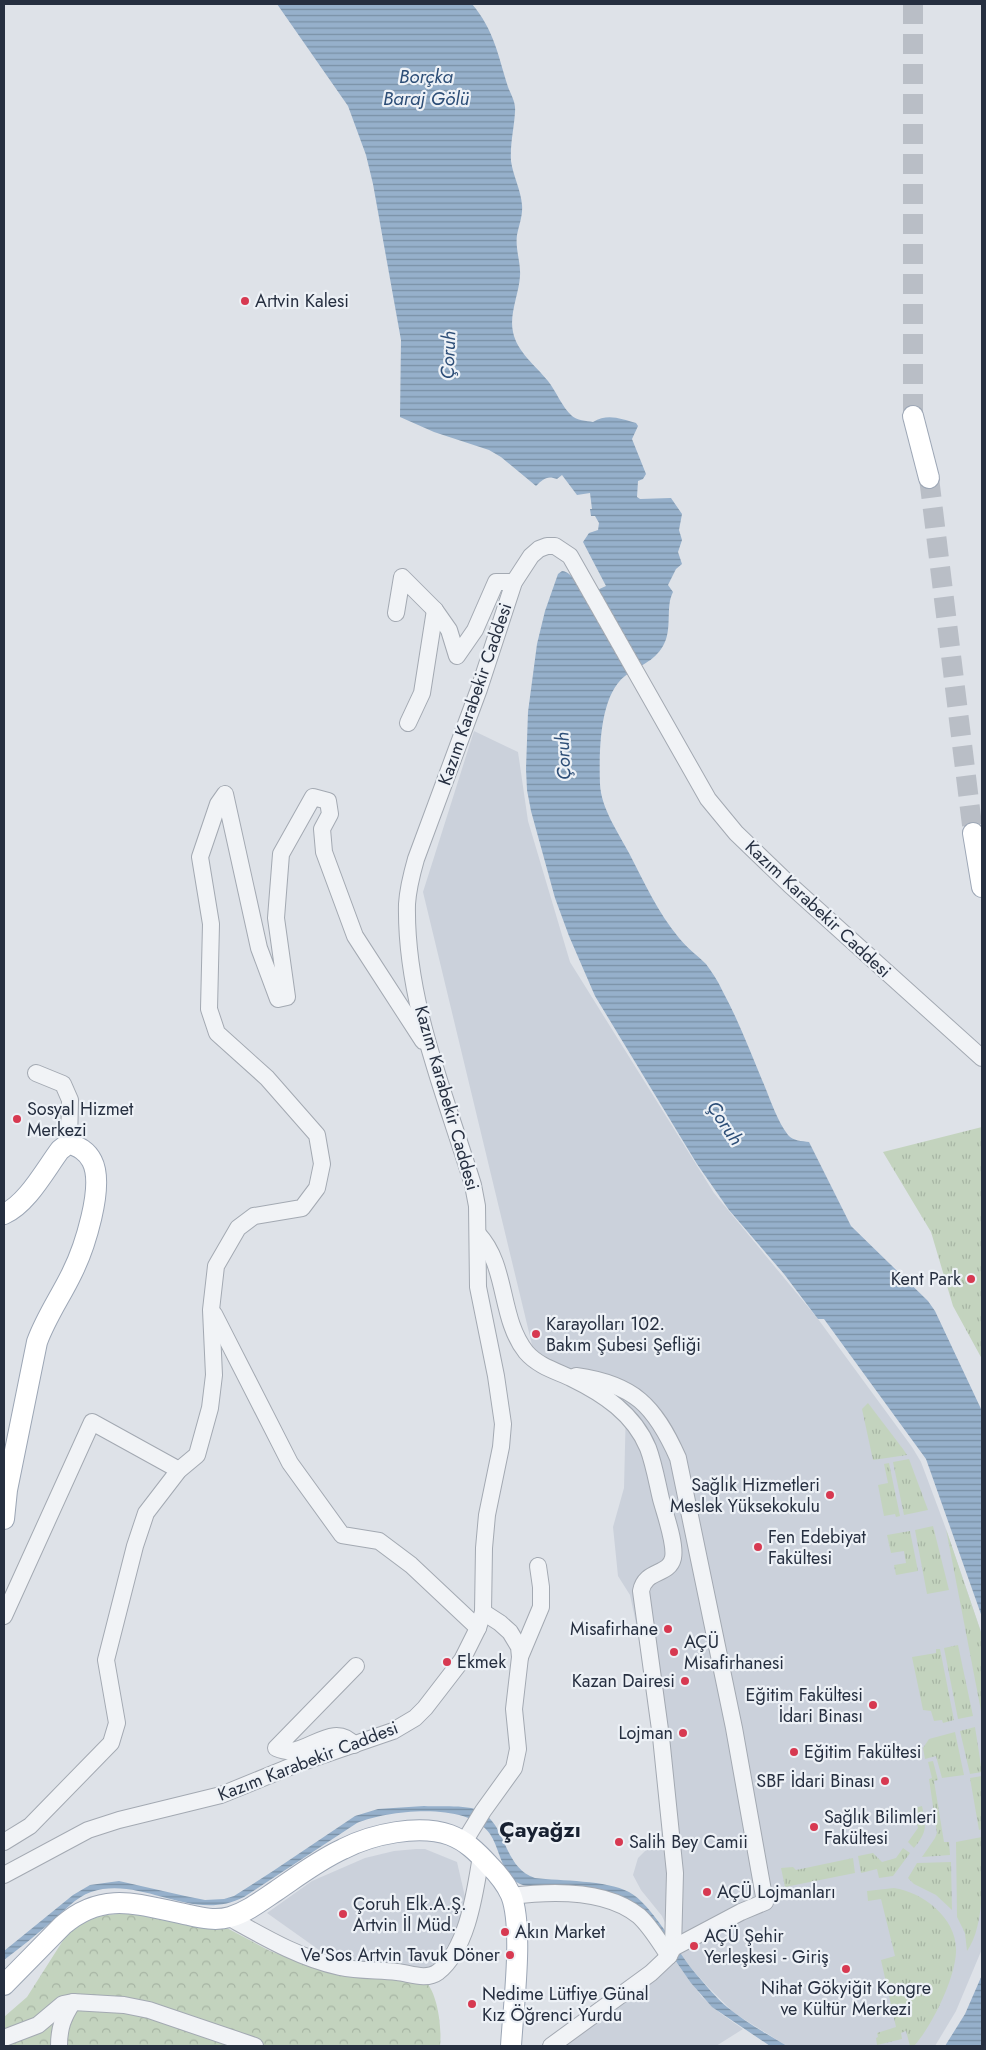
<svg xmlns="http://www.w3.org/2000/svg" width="986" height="2050" font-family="Jost,sans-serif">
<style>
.built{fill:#cbd1db}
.grass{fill:url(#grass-tufts)}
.forest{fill:url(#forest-crowns)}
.water{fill:url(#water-rules)}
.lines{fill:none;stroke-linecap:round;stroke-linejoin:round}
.major-tunnel{stroke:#b9bec6;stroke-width:20;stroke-dasharray:20 10;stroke-linecap:butt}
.minor-casing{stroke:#a3a9b2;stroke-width:18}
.major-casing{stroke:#9ca6b5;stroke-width:22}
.minor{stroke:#f1f3f6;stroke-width:16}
.major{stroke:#fff;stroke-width:20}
.poi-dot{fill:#d73951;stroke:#edf1f6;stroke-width:2}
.labels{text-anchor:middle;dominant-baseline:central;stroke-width:4.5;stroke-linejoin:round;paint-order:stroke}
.poi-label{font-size:18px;fill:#262f40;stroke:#edf1f6;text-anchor:start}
.street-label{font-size:18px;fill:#262f40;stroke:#edf1f6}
.water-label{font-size:19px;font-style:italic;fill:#2d4e77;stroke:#edf1f6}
.district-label{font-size:22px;font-weight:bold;fill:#182131;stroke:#edf1f6}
</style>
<defs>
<pattern id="grass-tufts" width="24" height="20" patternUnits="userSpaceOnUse" patternTransform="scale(1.25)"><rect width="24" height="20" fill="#c3d3be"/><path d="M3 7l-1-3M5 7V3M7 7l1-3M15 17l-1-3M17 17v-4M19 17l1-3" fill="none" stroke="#a7b5a4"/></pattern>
<pattern id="forest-crowns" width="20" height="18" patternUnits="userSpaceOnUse" patternTransform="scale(1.25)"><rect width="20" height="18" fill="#c3d3be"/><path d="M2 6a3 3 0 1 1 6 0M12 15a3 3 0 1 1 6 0" fill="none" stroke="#a7b5a4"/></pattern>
<pattern id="water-rules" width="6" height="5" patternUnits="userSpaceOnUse" patternTransform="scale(1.25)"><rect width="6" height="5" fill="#96b0cb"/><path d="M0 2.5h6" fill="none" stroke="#7a90a6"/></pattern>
</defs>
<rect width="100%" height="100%" fill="#dee2e8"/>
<g class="built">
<polygon points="474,731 518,752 528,821 570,962 714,1193 818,1319 912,1447 921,1462 946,1529 982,1635 982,1949 956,2011 935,2046 787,2046 734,2013 709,1988 680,1956 662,1916 641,1890 633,1875 638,1858 660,1836 666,1822 654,1728 639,1637 630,1595 618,1576 613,1527 624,1488 626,1406 533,1349 423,892"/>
<polygon points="416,1849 425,1849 457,1862 466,1901 464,1913 451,1941 434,1965 424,1972 351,1963 329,1957 267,1913 312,1881 365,1858 394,1851"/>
<polygon points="676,1962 702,1997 720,2013 743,2029 716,2046 556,2046"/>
</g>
<g class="grass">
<polygon points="982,1127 982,1359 953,1306 931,1232 883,1152"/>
<polygon points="868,1403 903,1449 907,1455 873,1460 862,1409"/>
<polygon points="909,1459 928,1510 904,1515 893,1462"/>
<polygon points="889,1463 900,1516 896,1517 895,1514 884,1516 878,1485 888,1483 884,1464"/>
<polygon points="933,1526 949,1590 927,1594 915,1530"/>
<polygon points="946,1529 982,1635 982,1716"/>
<polygon points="910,1531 918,1571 896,1575 894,1565 906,1563 904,1551 891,1553 887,1535"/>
<polygon points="958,1645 973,1716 958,1719 944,1648"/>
<polygon points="936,1649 940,1649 954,1720 943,1723 942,1720 934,1721 931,1711 923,1710 912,1657 936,1653"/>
<polygon points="975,1727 982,1772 970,1774 960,1731"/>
<polygon points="955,1732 964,1775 942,1778 936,1756 925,1759 923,1748 929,1739"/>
<polygon points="933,1761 938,1780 934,1781 944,1842 949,1842 950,1855 922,1857 935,1838 937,1833 929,1779 932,1778 928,1762"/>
<polygon points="982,1776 982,1829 979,1830 970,1778"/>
<path d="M922 1806C926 1826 928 1831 914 1848L908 1842 918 1828 914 1808Z"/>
<path d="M982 1837C982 1870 986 1925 967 1951L965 1933 957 1917 956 1842Z"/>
<polygon points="903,1848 910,1853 893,1876 879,1878 877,1869 861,1873 858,1856 873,1853 882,1862 896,1858"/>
<polygon points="853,1858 855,1873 785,1887 781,1868 793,1867 796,1870"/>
<polygon points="951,1862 952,1910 936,1895 914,1884 908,1878 917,1863"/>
<path d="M894 1888C923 1892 958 1919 956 1952 955 1979 932 2026 914 2046H910L906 2031 901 2033 902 2039 877 2045 876 2038 878 2037 877 2033 896 2027 881 1960 895 1956 881 1899 868 1901 867 1891Z"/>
</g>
<path class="forest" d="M128 1913 225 1927 270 1951 323 1971 344 1975 425 1981C438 1993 442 2029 440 2046H4V2017L27 1997 69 1931 87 1920 106 1915Z"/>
<g class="water">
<path d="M277 4H472C494 30 498 55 508 87 511 95 516 102 515 112 514 129 510 143 511 161 513 176 521 190 522 205 523 215 519 225 517 235 515 249 521 263 520 276 519 294 509 314 513 332 517 352 536 366 548 381 556 391 562 407 572 416 576 420 587 421 593 422 608 413 621 419 636 423L638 426 632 439 646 474 643 479 638 481 637 497 640 499 671 498 682 514 679 530 682 540 678 552 682 564 676 569 668 585 673 592C665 607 673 629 663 646 654 662 638 666 625 676 599 696 599 753 600 784 601 808 618 832 629 853 644 882 658 913 679 938 687 948 697 955 706 964 712 972 718 981 722 990 739 1021 751 1054 765 1087 771 1102 778 1122 788 1135 793 1141 802 1141 809 1142L851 1226 928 1301 935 1311 982 1411V1617L926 1459 824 1319H818L784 1274 729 1210 697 1164 595 996 569 936 555 898 531 811 527 790 526 769 528 712 537 644 545 611 558 574 562 571C573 572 579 588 584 596L606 586 583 542 589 533 598 530 599 523 595 516H591L590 509H592L590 493 577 495 562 475 557 479C547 475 543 479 536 486L501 457 489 450 434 432 400 417 401 340 373 184 366 155 348 106Z"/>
<path d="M424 1806C439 1807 460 1805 475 1809 508 1820 501 1867 535 1878 561 1881 606 1880 629 1892 652 1904 677 1952 696 1974 706 1985 715 1997 727 2007 745 2022 767 2034 787 2046H770L712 2007 691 1983 640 1910C608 1902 576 1894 544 1888 535 1886 525 1887 518 1883 501 1873 500 1849 490 1834 468 1801 388 1810 357 1823L244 1897C192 1924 142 1875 91 1892 76 1897 63 1912 51 1922 36 1935 20 1948 4 1960V1951L73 1895 90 1885 119 1881 185 1896 205 1900 224 1899 234 1896 273 1871 355 1816 378 1809Z"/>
<polygon points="982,1975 982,2046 945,2046 965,2014"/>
</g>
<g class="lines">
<g class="major-tunnel">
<polyline points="913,4 913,416"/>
<polyline points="929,478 973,833"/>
</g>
<g class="minor-casing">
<g id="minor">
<polyline points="396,613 402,577 435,610 449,630 457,656 475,630 496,582 514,582"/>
<polyline points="408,723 422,693 435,610"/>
<polyline points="36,1073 63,1084 70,1100 69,1143"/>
<path d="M478 1234C508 1266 499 1318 526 1352 538 1366 556 1371 571 1378 604 1394 634 1414 648 1448 654 1464 657 1482 661 1499 665 1514 676 1544 673 1558 669 1576 645 1569 641 1591L661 1737 675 1873 673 1948 669 1956 651 1973 551 2046"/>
<polyline points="214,1314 290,1463 342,1535 379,1541 411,1565 478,1628"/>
<path d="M576 1376C634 1384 655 1406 678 1458L734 1728 765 1902 741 1912 673 1948"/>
<polyline points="4,1616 92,1422 179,1470"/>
<polyline points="520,1657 541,1607 541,1587 538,1566"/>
<path d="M354 1745C336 1723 313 1748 292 1751 287 1752 281 1750 276 1748L356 1666"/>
<polyline points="4,1842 30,1826 111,1743 117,1723 106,1660 135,1546 146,1513 179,1470 197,1455 210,1408 214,1375 211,1310 216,1266 238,1228 254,1216 302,1208 317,1188 322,1164 317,1135 267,1078 217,1033 209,1009 211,924 200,857 218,804 225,794 259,948 278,999 287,997 276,918 281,854 313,797 328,801 330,814 322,829 324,852 355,936 423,1041"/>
<polyline points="464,1842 483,1811 514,1768 518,1749 514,1709 520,1657 519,1647 510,1632 500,1623 483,1612"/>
<path d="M4 1875 88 1830 119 1820 221 1795 297 1764 393 1731 415 1718 425 1708 462 1660 478 1628 483 1612 484 1548 487 1515 501 1447 503 1424 496 1376 478 1287 477 1206 473 1185C445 1094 405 1000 407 904 408 888 412 873 416 859L479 689 514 582 531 556 539 549 547 546H555L570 556 708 799 736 833 790 885 982 1058"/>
<path d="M511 1896C550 1891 606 1889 639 1916 651 1927 660 1943 669 1956"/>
<path d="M228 1917C264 1937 299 1958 340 1967 358 1971 378 1970 397 1972 409 1973 426 1981 438 1972 468 1948 475 1892 481 1856"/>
<polyline points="4,2038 38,2025 63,2004 73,2002 124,2005 149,2010 255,2046"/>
<path d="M59 2046C59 2028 63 2017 73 2002"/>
</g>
</g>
<g class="major-casing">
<g id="major">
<polyline points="913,416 929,478"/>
<polyline points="973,833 982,887"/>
<path d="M4 1214C27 1204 45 1170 60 1150L69 1143C79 1147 87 1151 92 1161 105 1186 84 1249 72 1273 61 1296 46 1317 37 1342L7 1490 4 1519"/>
<path d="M4 1985 63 1925C105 1889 142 1906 189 1915 202 1918 216 1921 230 1917 247 1912 261 1901 276 1891 298 1876 319 1860 343 1849 372 1834 419 1824 450 1835 466 1841 477 1852 489 1865 497 1873 506 1884 511 1895 524 1928 513 2009 511 2046"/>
</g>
</g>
<use href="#minor" class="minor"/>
<use href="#major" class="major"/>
</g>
<g class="poi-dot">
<circle cx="245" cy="301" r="5"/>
<circle cx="17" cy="1119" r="5"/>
<circle cx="971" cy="1279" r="5"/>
<circle cx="536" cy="1334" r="5"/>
<circle cx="830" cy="1495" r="5"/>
<circle cx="758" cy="1547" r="5"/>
<circle cx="668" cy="1629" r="5"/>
<circle cx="674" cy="1652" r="5"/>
<circle cx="447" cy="1662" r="5"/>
<circle cx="685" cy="1681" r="5"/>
<circle cx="873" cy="1705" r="5"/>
<circle cx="683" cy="1733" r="5"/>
<circle cx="794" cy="1752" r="5"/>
<circle cx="885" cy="1781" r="5"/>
<circle cx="814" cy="1827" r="5"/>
<circle cx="619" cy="1842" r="5"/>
<circle cx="707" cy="1892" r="5"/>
<circle cx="343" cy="1914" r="5"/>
<circle cx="505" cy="1932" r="5"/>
<circle cx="694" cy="1946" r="5"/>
<circle cx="510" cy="1955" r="5"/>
<circle cx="846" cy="1969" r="5"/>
<circle cx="472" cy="2004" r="5"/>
</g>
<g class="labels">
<g class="poi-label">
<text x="255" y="301">Artvin Kalesi</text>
<text x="27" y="1109">Sosyal Hizmet<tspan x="27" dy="21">Merkezi</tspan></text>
<text x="961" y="1279" text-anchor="end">Kent Park</text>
<text x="546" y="1324">Karayolları 102.<tspan x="546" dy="21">Bakım Şubesi Şefliği</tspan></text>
<text x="820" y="1485" text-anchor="end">Sağlık Hizmetleri<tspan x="820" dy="21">Meslek Yüksekokulu</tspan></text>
<text x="768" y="1537">Fen Edebiyat<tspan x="768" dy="21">Fakültesi</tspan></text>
<text x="658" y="1629" text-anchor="end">Misafirhane</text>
<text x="684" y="1642">AÇÜ<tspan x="684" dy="21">Misafirhanesi</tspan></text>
<text x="457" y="1662">Ekmek</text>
<text x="675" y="1681" text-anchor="end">Kazan Dairesi</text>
<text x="863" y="1695" text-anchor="end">Eğitim Fakültesi<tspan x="863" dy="21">İdari Binası</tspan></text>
<text x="673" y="1733" text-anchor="end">Lojman</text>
<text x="804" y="1752">Eğitim Fakültesi</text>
<text x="875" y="1781" text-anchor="end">SBF İdari Binası</text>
<text x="824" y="1817">Sağlık Bilimleri<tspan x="824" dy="21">Fakültesi</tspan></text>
<text x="629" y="1842">Salih Bey Camii</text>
<text x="717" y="1892">AÇÜ Lojmanları</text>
<text x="353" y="1904">Çoruh Elk.A.Ş.<tspan x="353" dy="21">Artvin İl Müd.</tspan></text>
<text x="515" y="1932">Akın Market</text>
<text x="704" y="1936">AÇÜ Şehir<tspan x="704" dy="21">Yerleşkesi - Giriş</tspan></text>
<text x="500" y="1955" text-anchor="end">Ve'Sos Artvin Tavuk Döner</text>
<text x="846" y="1988" text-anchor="middle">Nihat Gökyiğit Kongre<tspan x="846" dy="21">ve Kültür Merkezi</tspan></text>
<text x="482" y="1994">Nedime Lütfiye Günal<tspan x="482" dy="21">Kız Öğrenci Yurdu</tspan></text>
</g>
<g class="street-label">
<text transform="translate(475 694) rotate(-71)">Kazım Karabekir Caddesi</text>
<text transform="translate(818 909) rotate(43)">Kazım Karabekir Caddesi</text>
<text transform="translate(447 1098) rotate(74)">Kazım Karabekir Caddesi</text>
<text transform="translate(308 1761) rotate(-21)">Kazım Karabekir Caddesi</text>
</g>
<g class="water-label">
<text x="426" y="76">Borçka<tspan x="426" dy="22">Baraj Gölü</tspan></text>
<text transform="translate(448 355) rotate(-88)">Çoruh</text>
<text transform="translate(563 756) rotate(-93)">Çoruh</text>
<text transform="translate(725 1123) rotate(56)">Çoruh</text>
</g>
<g class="district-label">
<text x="540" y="1829">Çayağzı</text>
</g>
</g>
<rect width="986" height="2050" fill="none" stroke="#262f40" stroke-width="10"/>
</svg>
